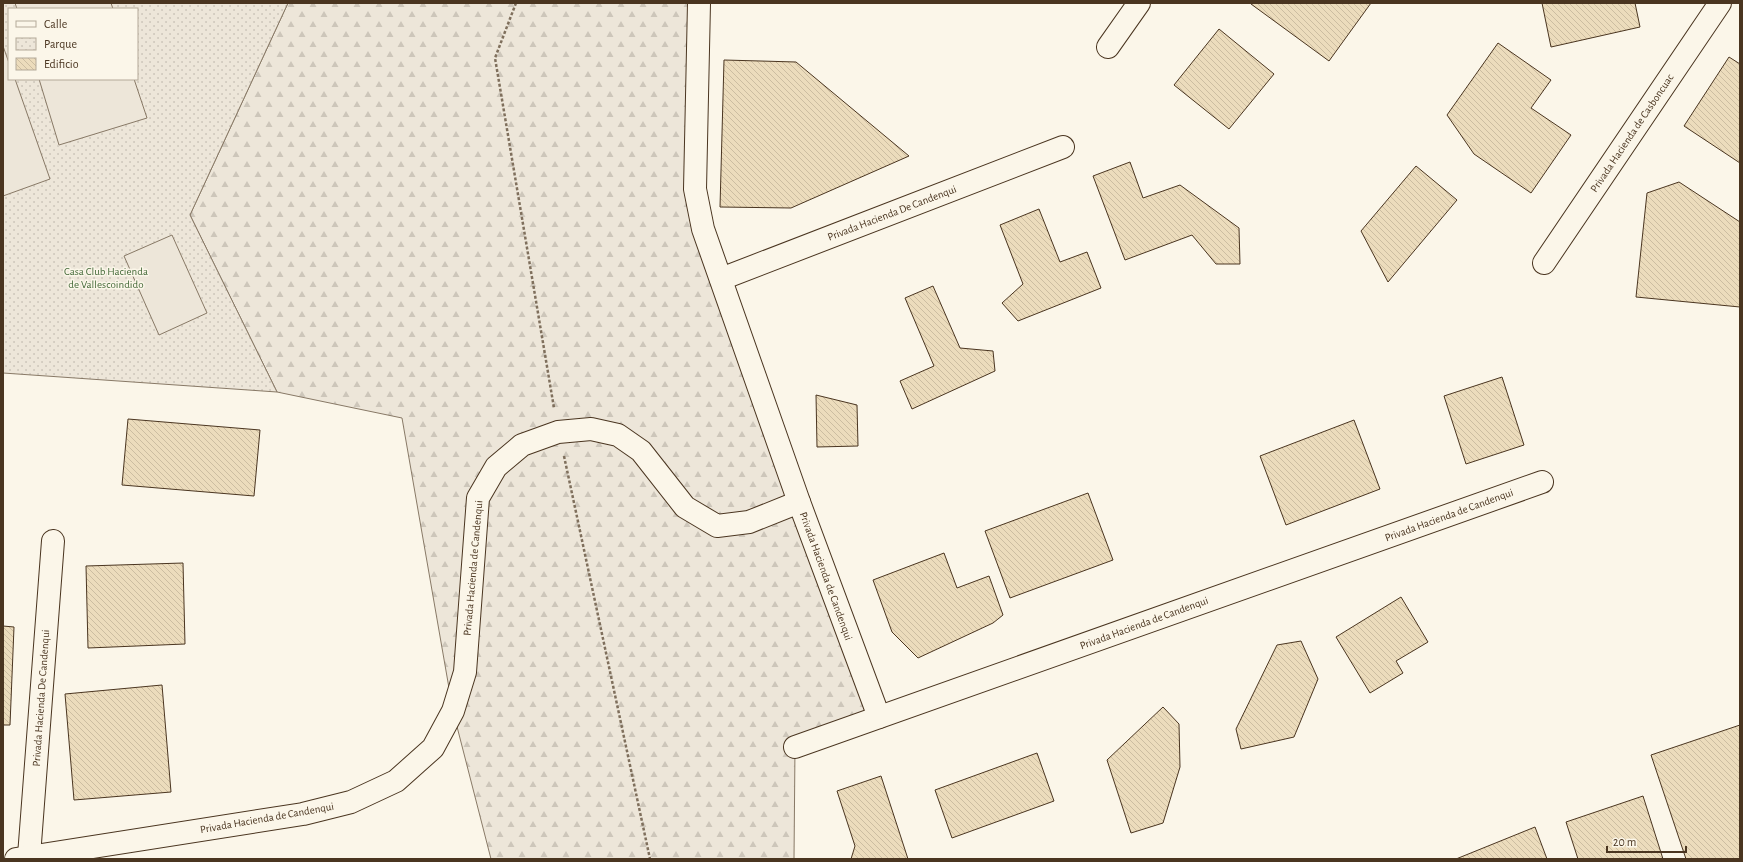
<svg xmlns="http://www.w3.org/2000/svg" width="1743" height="862" font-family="'Alegreya Sans',sans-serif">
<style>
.forest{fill:url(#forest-firs);stroke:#887966}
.park{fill:url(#park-dots);stroke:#887966;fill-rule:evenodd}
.garden{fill:#ede6d9;stroke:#887966}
.building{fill:url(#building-back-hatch);stroke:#4a3520}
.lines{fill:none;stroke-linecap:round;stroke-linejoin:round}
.minor-casing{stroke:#4a3520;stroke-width:24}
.path{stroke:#7f6f5c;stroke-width:2.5;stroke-dasharray:3 2;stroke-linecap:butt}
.minor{stroke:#fbf6e9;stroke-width:22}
.labels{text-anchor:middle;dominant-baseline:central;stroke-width:3;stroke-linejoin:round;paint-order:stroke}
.street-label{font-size:11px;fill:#4a3520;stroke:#fbf6e9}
.park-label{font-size:11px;fill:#436837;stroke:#fbf6e9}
</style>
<defs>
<pattern id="forest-firs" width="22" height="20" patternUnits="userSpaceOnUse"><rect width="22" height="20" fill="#ede6d9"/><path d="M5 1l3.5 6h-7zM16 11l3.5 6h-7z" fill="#cdc6ba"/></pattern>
<pattern id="park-dots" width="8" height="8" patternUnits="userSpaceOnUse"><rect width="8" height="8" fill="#ede6d9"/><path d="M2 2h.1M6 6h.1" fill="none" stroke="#cdc6ba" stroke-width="1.8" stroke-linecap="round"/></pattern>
<pattern id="building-back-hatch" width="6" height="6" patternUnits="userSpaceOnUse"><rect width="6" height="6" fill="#ecdcbc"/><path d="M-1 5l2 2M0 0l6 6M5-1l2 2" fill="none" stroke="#ccbda1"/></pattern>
</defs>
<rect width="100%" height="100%" fill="#fbf6e9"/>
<polygon class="forest" points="288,3 699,3 695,189 879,717 795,747 794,859 491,859 453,711 402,418 277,392 190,215"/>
<path class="park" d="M3 3H288L190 215 277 392 3 373ZM9 9H137V79H9Z"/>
<g class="garden">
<polygon points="15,3 111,3 113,9 17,9"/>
<polygon points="3,46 9,63 9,79 15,79 50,179 3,196"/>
<polygon points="39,79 134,79 147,118 59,145"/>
<polygon points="172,235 207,313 159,335 124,256"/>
</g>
<g class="building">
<polygon points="1251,3 1371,3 1329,61 1251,4"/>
<polygon points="1542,3 1635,3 1640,27 1551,47"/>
<polygon points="1219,29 1274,74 1229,129 1174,85"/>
<polygon points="1498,43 1551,80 1531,108 1571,135 1531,193 1474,154 1447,115"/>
<polygon points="1729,57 1740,64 1740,163 1684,126"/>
<polygon points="724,60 796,62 909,156 791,208 720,207"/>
<polygon points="1130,162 1143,198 1180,185 1239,228 1240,264 1216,264 1192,235 1125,260 1093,176"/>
<polygon points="1416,166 1457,200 1388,282 1361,231"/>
<polygon points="1679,182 1740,222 1740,307 1636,297 1647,193"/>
<polygon points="1039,209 1060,262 1087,252 1101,288 1018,321 1002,303 1023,284 1000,225"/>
<polygon points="933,286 960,348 993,351 995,371 912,409 900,381 934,366 905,298"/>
<polygon points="1502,377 1524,445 1466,464 1444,396"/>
<polygon points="816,395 857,405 858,446 817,447"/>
<polygon points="128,419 260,430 254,496 122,485"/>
<polygon points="1354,420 1380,489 1286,525 1260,456"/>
<polygon points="1088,493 1113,560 1010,598 985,531"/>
<polygon points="944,553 957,588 989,576 1003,615 993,623 918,658 892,632 873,580"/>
<polygon points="183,563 185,644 88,648 86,566"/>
<polygon points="1401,597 1428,642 1396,661 1403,673 1370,693 1336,637"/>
<polygon points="3,626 14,627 10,725 3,725"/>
<polygon points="1301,641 1318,679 1294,737 1241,749 1236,729 1277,645"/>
<polygon points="162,685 171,792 74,800 65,694"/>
<polygon points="1163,707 1179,724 1180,767 1163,823 1131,833 1107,760"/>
<polygon points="1740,725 1740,859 1686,859 1651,755"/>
<polygon points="1037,753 1054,801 952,838 935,790"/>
<polygon points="881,776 908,859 851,859 855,846 837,791"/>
<polygon points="1643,796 1663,859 1578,859 1566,822"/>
<polygon points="1535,827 1547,859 1456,859"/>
</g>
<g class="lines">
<g class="minor-casing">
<g id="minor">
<polyline points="699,3 695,189 703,229 799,502 879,717"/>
<polyline points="1108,47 1139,3"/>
<polyline points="1544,263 1720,3"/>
<polyline points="721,279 1063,147"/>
<polyline points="795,747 1542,482"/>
<polyline points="29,856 53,541"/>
<polyline points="16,859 303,814 351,802 396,781 433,748 453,711 465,672 478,498 496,467 522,445 558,432 591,429 618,435 641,451 685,507 717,526 749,522 799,502"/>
</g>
</g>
<g class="path">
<polyline points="516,3 495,58 554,408"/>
<polyline points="564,456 650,859"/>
</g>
<use href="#minor" class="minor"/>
</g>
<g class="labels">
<g class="street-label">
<text transform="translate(1632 133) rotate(-56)">Privada Hacienda de Casboncuac</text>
<text transform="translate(892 213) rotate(-21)">Privada Hacienda De Candenqui</text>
<text transform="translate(1449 515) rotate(-20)">Privada Hacienda de Candenqui</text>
<text transform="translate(473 568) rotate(-85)">Privada Hacienda de Candenqui</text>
<text transform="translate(826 576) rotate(70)">Privada Hacienda de Candenqui</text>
<text transform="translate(1144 623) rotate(-20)">Privada Hacienda de Candenqui</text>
<text transform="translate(41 698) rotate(-86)">Privada Hacienda De Candenqui</text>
<text transform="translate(267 818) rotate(-10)">Privada Hacienda de Candenqui</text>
</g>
<g class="park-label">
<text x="106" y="271">Casa Club Hacienda<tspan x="106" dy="13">de Vallescoindido</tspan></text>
</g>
</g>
<rect width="1743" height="862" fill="none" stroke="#4a3520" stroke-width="8"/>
<rect x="8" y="8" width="130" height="72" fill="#fbf6e9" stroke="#b4a999"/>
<rect x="16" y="21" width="20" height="6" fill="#fbf6e9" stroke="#b4a999"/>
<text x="44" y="28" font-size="12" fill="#4a3520">Calle</text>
<rect x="16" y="38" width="20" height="12" fill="url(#park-dots)" stroke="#b4a999"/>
<text x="44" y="48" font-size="12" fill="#4a3520">Parque</text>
<rect x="16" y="58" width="20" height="12" fill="url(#building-back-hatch)" stroke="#b4a999"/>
<text x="44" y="68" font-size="12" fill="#4a3520">Edificio</text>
<path d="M1607 846v6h79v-6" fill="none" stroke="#4a3520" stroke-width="2"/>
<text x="1613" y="846" font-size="12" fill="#4a3520" stroke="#fbf6e9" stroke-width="3" paint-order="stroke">20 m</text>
</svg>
